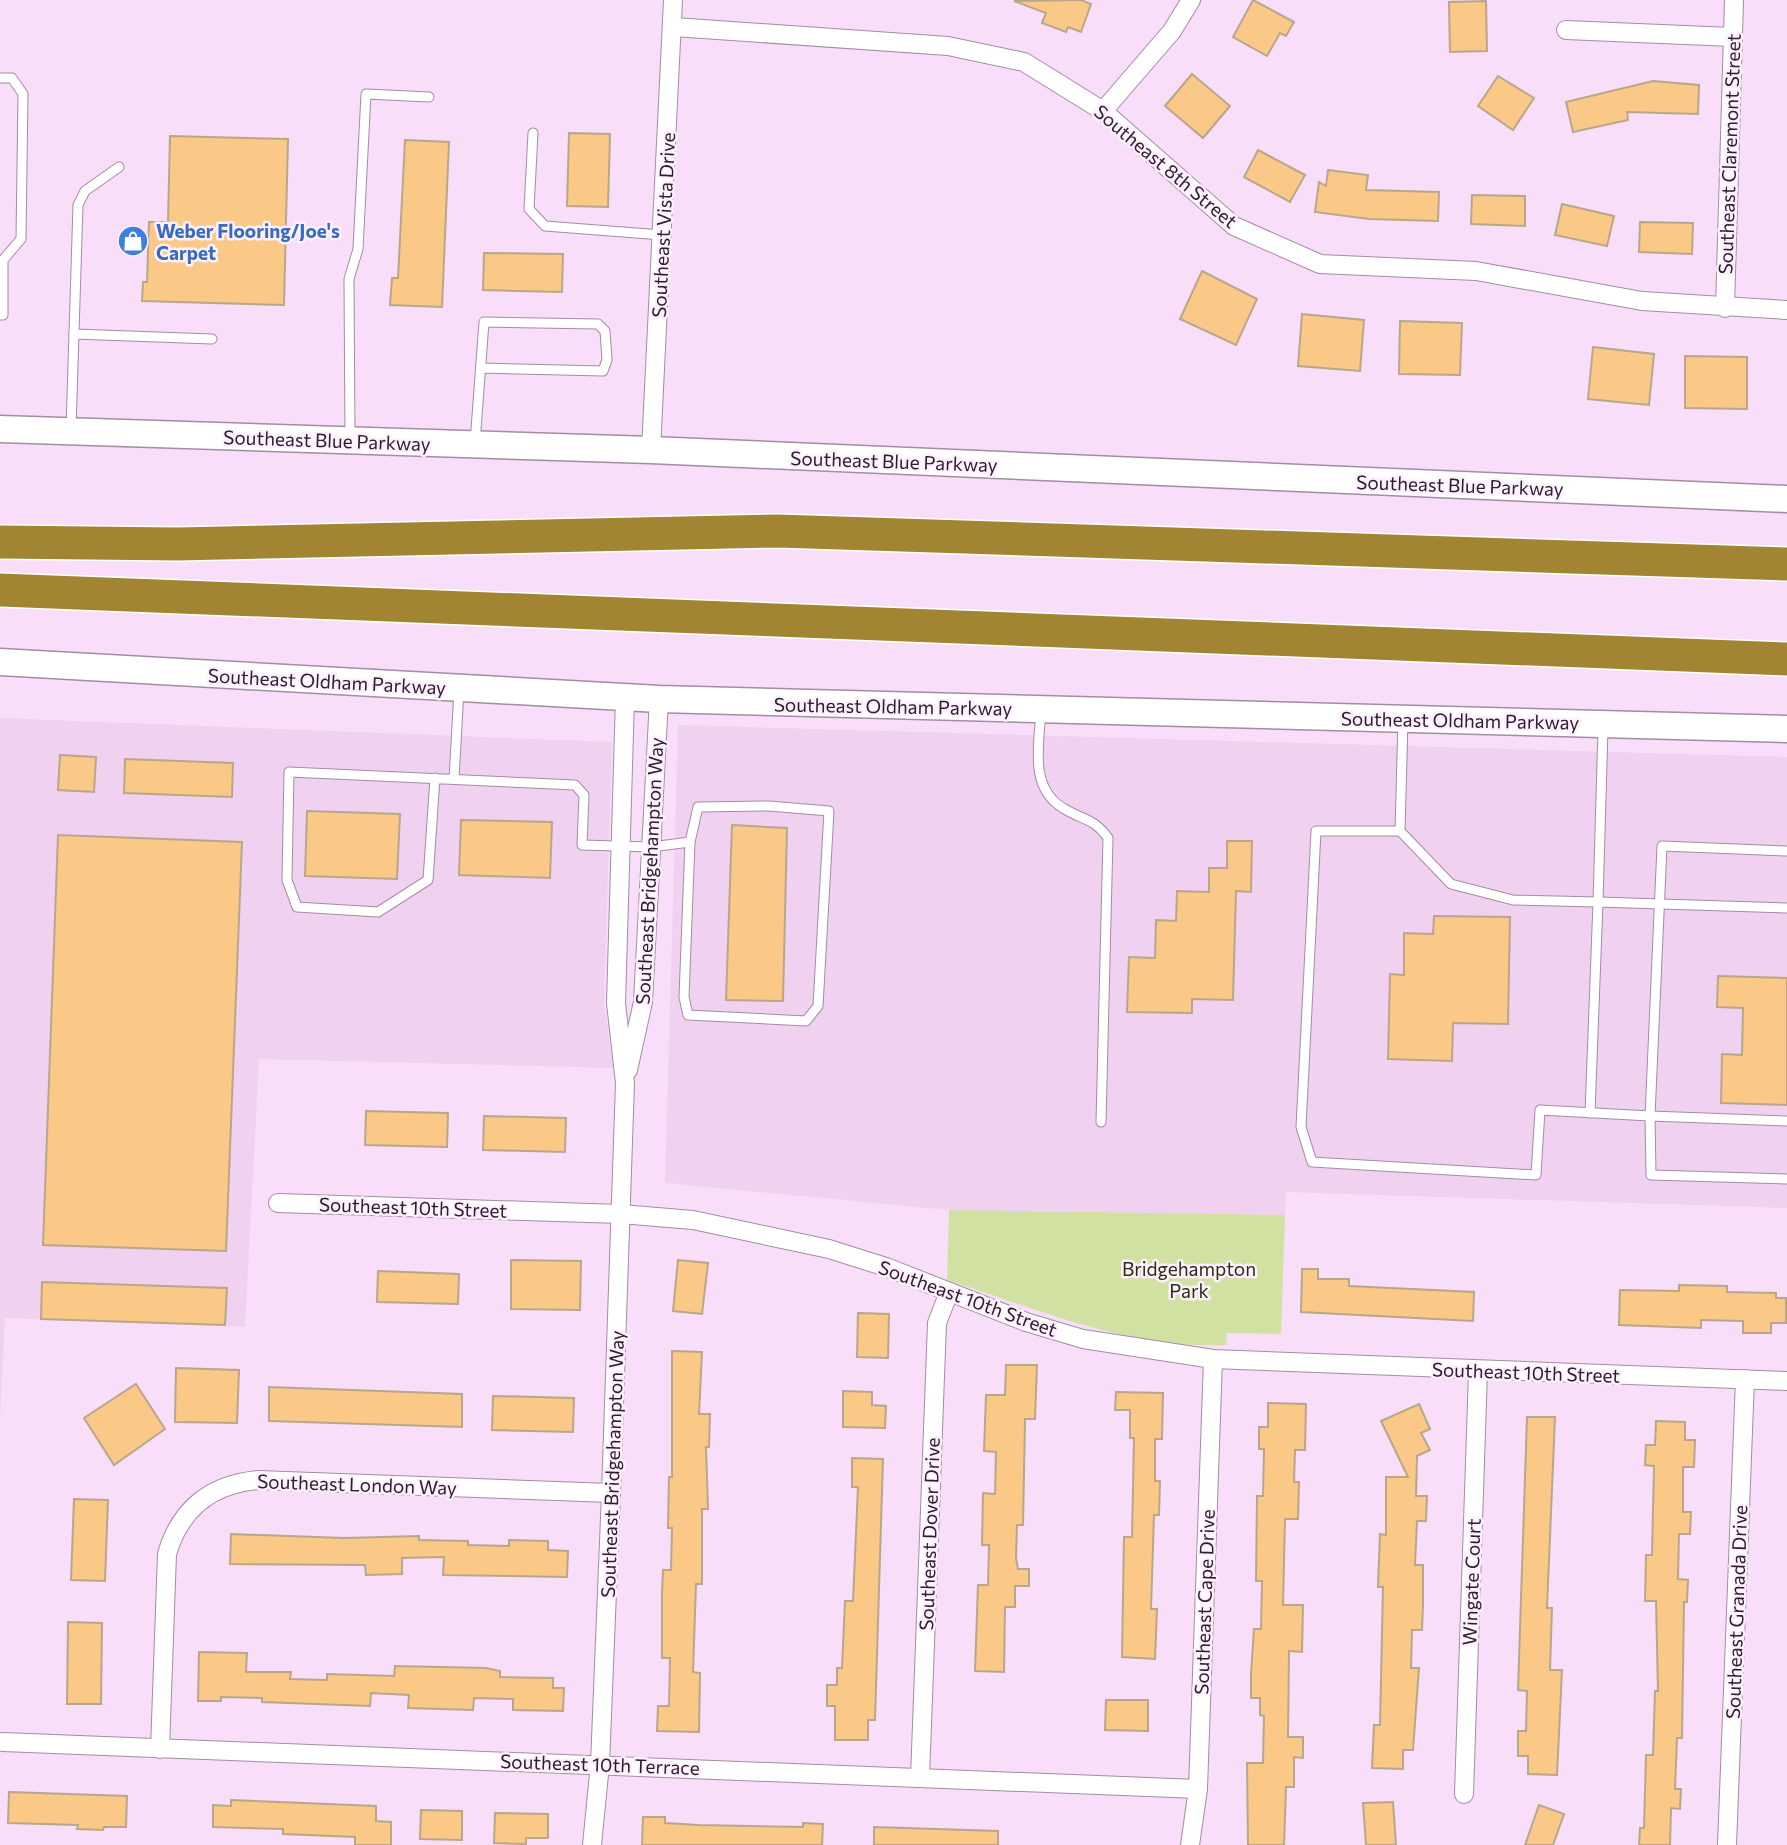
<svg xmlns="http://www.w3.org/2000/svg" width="1787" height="1845" font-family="Commissioner,sans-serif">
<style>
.built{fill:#f1d1f0}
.green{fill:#d1e1a1}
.building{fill:#fac987;stroke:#baa68b;stroke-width:2}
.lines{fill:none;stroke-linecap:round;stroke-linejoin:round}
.lane-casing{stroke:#a48ca4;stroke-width:11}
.street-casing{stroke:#a48ca4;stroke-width:20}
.secondary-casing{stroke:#a48ca4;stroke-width:29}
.highway-casing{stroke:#fff;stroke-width:36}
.lane{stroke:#fff;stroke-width:9}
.street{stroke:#fff;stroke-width:18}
.secondary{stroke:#fff;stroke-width:26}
.highway{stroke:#a28532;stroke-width:33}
.labels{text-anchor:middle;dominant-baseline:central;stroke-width:5;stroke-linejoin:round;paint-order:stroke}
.street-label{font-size:19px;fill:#2b212b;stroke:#ffefff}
.shop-label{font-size:19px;font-weight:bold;fill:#366cbe;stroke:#ffefff;text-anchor:start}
.park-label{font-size:19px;fill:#282e0e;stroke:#ffefff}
</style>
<rect width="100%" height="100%" fill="#f8def8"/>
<g class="built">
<polygon points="0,718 612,742 604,1005 614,1068 259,1059 245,1327 5,1318 0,1420"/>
<polygon points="678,725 1787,757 1787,1208 1286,1192 1285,1215 949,1210 665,1183"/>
</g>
<path class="green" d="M949 1210 1285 1215 1281 1334 1227 1333 1226 1345C1128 1349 1038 1309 947 1280Z"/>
<g class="building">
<polygon points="1081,0 1091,4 1081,32 1068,27 1066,32 1042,23 1046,13 1014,1"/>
<polygon points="1253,0 1294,22 1286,36 1280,33 1267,56 1233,37"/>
<polygon points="1486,1 1487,51 1450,52 1449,2"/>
<polygon points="1192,74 1230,106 1203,138 1165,106"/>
<polygon points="1498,76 1534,98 1513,130 1478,106"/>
<polygon points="1653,81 1699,85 1698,114 1627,112 1628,120 1573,132 1566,102"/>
<polygon points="569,133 610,134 608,207 567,206"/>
<polygon points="170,136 288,139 284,305 142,301 143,282 147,282 149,222 168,222"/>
<polygon points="405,140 449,142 442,307 390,305 392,278 398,278"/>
<polygon points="1258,150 1305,175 1290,202 1244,177"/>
<polygon points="1328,170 1368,175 1366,190 1439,192 1438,221 1369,219 1315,212 1319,182 1326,186"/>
<polygon points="1472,195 1525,196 1525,226 1471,224"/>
<polygon points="1562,204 1614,216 1607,246 1555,235"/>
<polygon points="1640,222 1693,223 1692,254 1639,252"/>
<polygon points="484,253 563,254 562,292 483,290"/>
<polygon points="1202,271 1257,299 1236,345 1180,319"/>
<polygon points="1302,314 1364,320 1360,371 1298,366"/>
<polygon points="1400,321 1462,323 1460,375 1399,374"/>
<polygon points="1593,347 1654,354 1649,405 1588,399"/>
<polygon points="1685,356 1747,357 1747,409 1685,408"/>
<polygon points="60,755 96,757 94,792 58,790"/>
<polygon points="125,759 233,763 232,797 124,793"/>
<polygon points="307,811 400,814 397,879 305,876"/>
<polygon points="461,820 552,822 550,878 459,875"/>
<polygon points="732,825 787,828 783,1001 726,1000"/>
<polygon points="58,835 242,842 226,1251 43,1245"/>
<polygon points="1227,841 1252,841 1251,892 1236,891 1233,1000 1192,999 1192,1013 1127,1012 1129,957 1155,958 1156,920 1176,921 1177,891 1209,892 1209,868 1227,868"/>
<polygon points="1434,916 1510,917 1508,1024 1453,1023 1452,1061 1388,1059 1390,974 1404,975 1404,933 1433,934"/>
<polygon points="1718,976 1787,978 1787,1105 1721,1103 1722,1054 1742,1055 1743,1008 1717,1007"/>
<polygon points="366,1111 448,1113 447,1147 365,1145"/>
<polygon points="484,1116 566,1118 565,1152 483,1150"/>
<polygon points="511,1260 581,1261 580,1310 511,1309"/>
<polygon points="678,1260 708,1263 702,1314 673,1311"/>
<polygon points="1302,1269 1318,1269 1318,1279 1349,1279 1349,1286 1474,1292 1473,1321 1301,1312"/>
<polygon points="378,1271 459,1274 458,1304 377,1302"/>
<polygon points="42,1282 227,1288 225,1325 41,1319"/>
<polygon points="1679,1285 1727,1286 1727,1292 1776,1293 1776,1298 1786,1298 1786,1323 1771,1323 1771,1333 1743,1333 1743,1321 1701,1320 1701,1328 1619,1325 1620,1290 1679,1291"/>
<polygon points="858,1313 889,1314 888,1358 857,1357"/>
<polygon points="672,1351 702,1352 699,1414 710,1414 709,1447 706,1447 708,1509 702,1509 702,1584 696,1584 693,1672 700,1673 699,1732 657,1731 658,1706 669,1706 670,1658 662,1658 662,1592 663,1570 671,1570 672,1528 668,1528 669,1477 672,1477"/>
<polygon points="1006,1365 1037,1365 1035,1419 1025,1419 1023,1525 1017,1525 1016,1558 1018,1569 1029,1569 1029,1586 1015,1586 1015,1607 1005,1607 1004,1672 975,1671 978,1585 988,1585 989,1545 982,1545 983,1493 995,1494 996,1452 984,1451 986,1395 1005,1395"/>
<polygon points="176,1368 239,1370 237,1423 175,1422"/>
<polygon points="136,1384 165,1429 114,1465 84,1418"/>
<polygon points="269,1387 462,1394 462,1427 269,1421"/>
<polygon points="843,1391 872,1392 872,1405 886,1406 885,1428 843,1427"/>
<polygon points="1116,1392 1163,1393 1162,1439 1155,1439 1155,1481 1160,1481 1159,1515 1154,1515 1151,1609 1157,1609 1155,1659 1122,1657 1124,1537 1132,1537 1134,1438 1130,1438 1130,1410 1115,1410"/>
<polygon points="493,1396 574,1398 573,1432 492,1430"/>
<polygon points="1268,1403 1306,1404 1305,1450 1295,1450 1294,1482 1299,1482 1298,1519 1285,1519 1283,1605 1303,1605 1302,1652 1289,1651 1288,1737 1303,1737 1303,1758 1294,1757 1294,1787 1286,1787 1284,1845 1248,1845 1247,1763 1263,1763 1264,1716 1260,1715 1260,1698 1251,1698 1251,1673 1254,1629 1261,1629 1262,1581 1256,1581 1257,1496 1263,1496 1264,1449 1259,1449 1259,1427 1268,1427"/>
<polygon points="1419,1404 1430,1429 1421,1433 1430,1450 1417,1456 1416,1496 1427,1496 1426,1521 1417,1521 1415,1565 1423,1565 1423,1603 1422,1630 1412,1630 1411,1668 1419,1668 1413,1750 1403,1750 1403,1769 1372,1768 1374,1725 1380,1725 1383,1587 1378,1587 1380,1534 1386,1535 1386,1477 1408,1477 1381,1421"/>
<polygon points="1527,1417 1555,1417 1547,1608 1552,1608 1550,1670 1562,1670 1557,1775 1528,1774 1528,1756 1518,1756 1518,1731 1526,1731 1527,1691 1518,1690"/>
<polygon points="1656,1421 1685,1422 1685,1440 1695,1440 1694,1467 1683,1467 1683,1512 1691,1512 1690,1534 1679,1534 1678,1579 1688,1580 1687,1602 1684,1602 1682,1738 1677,1738 1675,1789 1681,1789 1680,1809 1671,1808 1670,1845 1639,1845 1640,1828 1644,1828 1646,1755 1653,1755 1655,1691 1658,1691 1656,1601 1645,1601 1646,1555 1652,1555 1654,1466 1645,1465 1646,1445 1655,1445"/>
<polygon points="852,1458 883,1459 875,1720 868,1720 868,1740 835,1740 835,1706 827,1706 827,1685 837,1685 837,1668 842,1668 845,1601 853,1601 858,1487 852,1487"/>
<polygon points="74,1499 108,1500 105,1581 71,1580"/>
<polygon points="231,1534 344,1538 419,1536 419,1540 468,1541 468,1545 509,1546 509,1540 548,1541 548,1550 568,1551 567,1577 443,1575 444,1557 402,1558 402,1574 366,1575 365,1565 230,1564"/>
<polygon points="68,1622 102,1623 101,1704 67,1704"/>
<polygon points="199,1652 247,1653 246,1672 291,1672 290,1679 327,1680 327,1674 394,1676 395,1666 486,1668 500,1671 500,1677 553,1678 553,1688 564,1688 563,1711 513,1710 513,1699 474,1698 473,1710 408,1708 409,1695 371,1693 370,1706 262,1702 262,1698 221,1697 221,1701 198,1701"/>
<polygon points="1106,1700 1148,1700 1148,1731 1105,1730"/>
<polygon points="9,1792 127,1796 126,1827 104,1827 103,1830 77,1829 78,1825 8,1823"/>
<polygon points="231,1800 376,1806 376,1821 391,1822 391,1845 355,1845 355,1837 283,1834 283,1829 213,1827 213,1805 231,1806"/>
<polygon points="1393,1802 1396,1845 1366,1845 1363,1803"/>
<polygon points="1539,1805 1564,1814 1553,1845 1525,1845"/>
<polygon points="421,1810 462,1811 462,1840 420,1839"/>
<polygon points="495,1813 548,1814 548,1838 526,1838 526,1844 494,1843"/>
<polygon points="643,1817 665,1817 665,1823 699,1825 803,1827 803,1823 823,1824 822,1845 642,1845"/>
<polygon points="874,1827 998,1831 998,1845 874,1845"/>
</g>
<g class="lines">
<g class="lane-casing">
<g id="lane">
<polyline points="0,78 12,78 23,94 21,239 3,260 3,315 0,315"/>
<polyline points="533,133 529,209 545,226 662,235"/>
<polyline points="74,334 212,339"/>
<polyline points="71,429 78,205 85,191 119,167"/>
<polyline points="350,438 349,279 358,249 366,94 429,97"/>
<polyline points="475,443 484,322 598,324 605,331 607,360 603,371 481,368"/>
<path d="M1041 711C1039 744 1029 788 1063 808 1082 820 1094 818 1108 838L1101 1122"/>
<polyline points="1403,720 1400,831 1316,831 1301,1127 1312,1162 1536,1175 1540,1110 1650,1116 1662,846 1787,851"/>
<polyline points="435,778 428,880 378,912 297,907 287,880 289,772 575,785 584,795 582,845 651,847 690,842 698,807 769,806 829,811 818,1006 806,1021 688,1015 684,997 690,842"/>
<polyline points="454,779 459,690"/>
<polyline points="1400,831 1451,884 1513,900 1598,902 1603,728"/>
<polyline points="1590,1113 1598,902 1787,908"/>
<polyline points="1787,1121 1650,1116 1651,1175 1787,1179"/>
</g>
</g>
<g class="street-casing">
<g id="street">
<polyline points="674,27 948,46 1024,62 1103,111 1234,226 1320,264 1476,271 1642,301 1787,310"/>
<polyline points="1566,30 1732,37"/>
<polyline points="1103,111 1172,31 1191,0"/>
<polyline points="1725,308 1734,0"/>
<polyline points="651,450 673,0"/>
<polyline points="628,1070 643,1002 659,699"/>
<polyline points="278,1203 621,1214 693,1220 829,1249 886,1267 1026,1322 1083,1339 1213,1359 1787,1381"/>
<polyline points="3,1742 1198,1789"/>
<path d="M160 1749 167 1554C180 1509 211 1484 258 1480L611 1493"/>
<polyline points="920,1778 937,1323 949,1292"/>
<polyline points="1464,1794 1478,1371"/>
<polyline points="592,1845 600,1764 611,1493 625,1083 616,1003 625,698"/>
<polyline points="1190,1845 1198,1789 1213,1359"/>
<polyline points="1727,1845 1745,1379"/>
</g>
</g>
<g class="secondary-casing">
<g id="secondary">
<polyline points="0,429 651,450 1787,499"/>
<polyline points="0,662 659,699 1787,729"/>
</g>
</g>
<g class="highway-casing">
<g id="highway">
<polyline points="0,542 178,544 778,531 1787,564"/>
<polyline points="0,590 1787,659"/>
</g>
</g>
<use href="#lane" class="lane"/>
<use href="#street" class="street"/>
<use href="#secondary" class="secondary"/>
<use href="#highway" class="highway"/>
</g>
<defs>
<g id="shop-disc" transform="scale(1.575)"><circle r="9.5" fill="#3f7fe0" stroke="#ffefff"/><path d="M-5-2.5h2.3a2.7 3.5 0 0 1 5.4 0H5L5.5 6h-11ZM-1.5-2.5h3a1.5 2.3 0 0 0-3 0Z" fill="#fff"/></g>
</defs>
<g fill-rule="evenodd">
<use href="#shop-disc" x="133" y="241"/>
</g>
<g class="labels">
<g class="street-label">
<text transform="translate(1729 154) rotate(-88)">Southeast Claremont Street</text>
<text transform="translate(1166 166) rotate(40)">Southeast 8th Street</text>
<text transform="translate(663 225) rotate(-87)">Southeast Vista Drive</text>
<text transform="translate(327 440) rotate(2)">Southeast Blue Parkway</text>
<text transform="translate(894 461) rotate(2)">Southeast Blue Parkway</text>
<text transform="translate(1460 485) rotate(2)">Southeast Blue Parkway</text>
<text transform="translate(327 681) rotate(3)">Southeast Oldham Parkway</text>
<text transform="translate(893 706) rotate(1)">Southeast Oldham Parkway</text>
<text transform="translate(1460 720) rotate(1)">Southeast Oldham Parkway</text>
<text transform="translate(649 871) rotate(-87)">Southeast Bridgehampton Way</text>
<text transform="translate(413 1207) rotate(2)">Southeast 10th Street</text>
<text transform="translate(968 1298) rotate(20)">Southeast 10th Street</text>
<text transform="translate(1526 1372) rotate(2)">Southeast 10th Street</text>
<text transform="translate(612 1464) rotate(-88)">Southeast Bridgehampton Way</text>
<text transform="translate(357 1484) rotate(2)">Southeast London Way</text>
<text transform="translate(929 1534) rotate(-88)">Southeast Dover Drive</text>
<text transform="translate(1471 1582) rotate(-88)">Wingate Court</text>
<text transform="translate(1204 1602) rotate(-88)">Southeast Cape Drive</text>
<text transform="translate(1736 1612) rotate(-88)">Southeast Granada Drive</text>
<text transform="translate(600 1764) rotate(2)">Southeast 10th Terrace</text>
</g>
<g class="shop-label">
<text x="156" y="230">Weber Flooring/Joe's<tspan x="156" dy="22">Carpet</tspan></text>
</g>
<g class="park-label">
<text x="1189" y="1268">Bridgehampton<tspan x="1189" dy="22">Park</tspan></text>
</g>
</g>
</svg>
